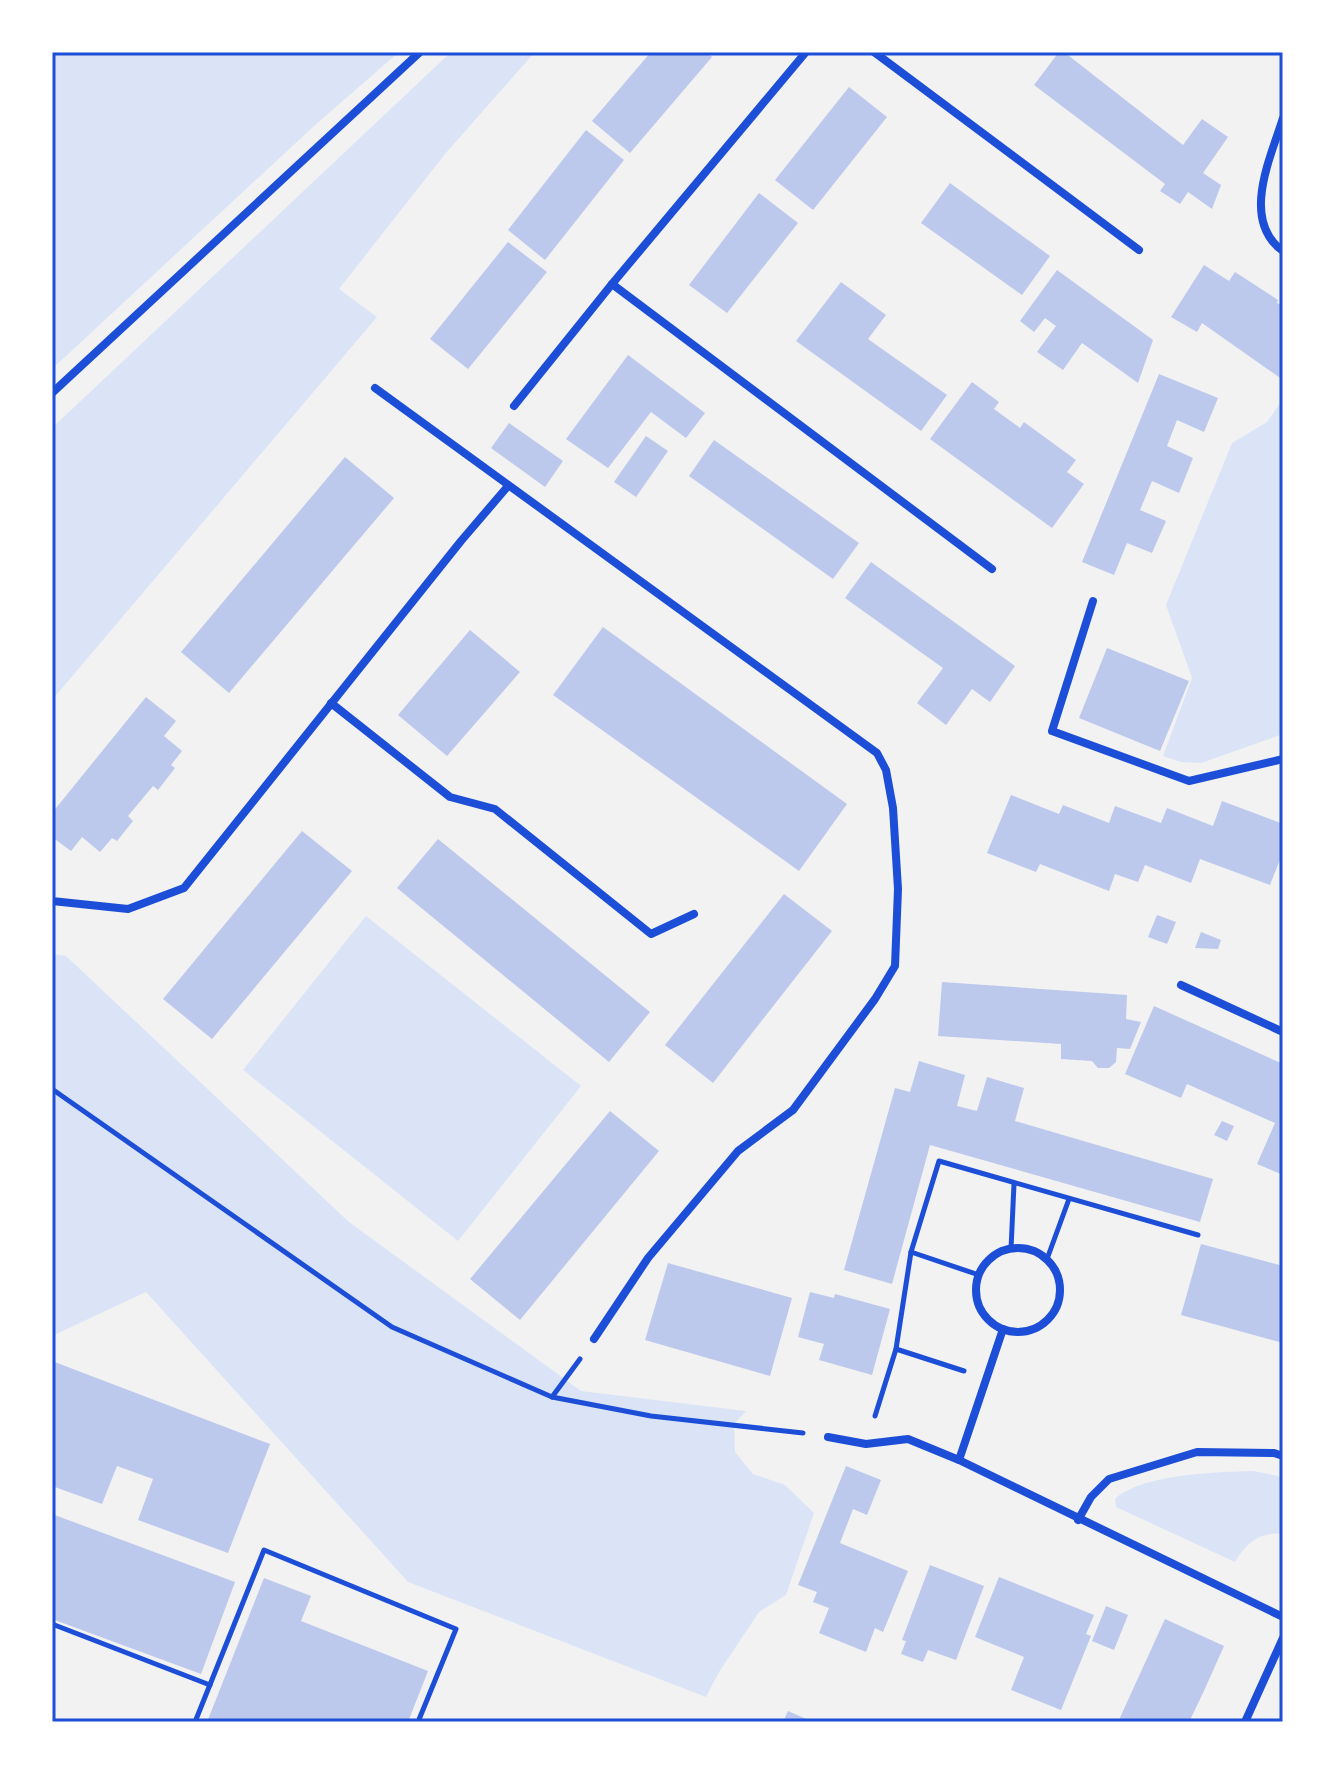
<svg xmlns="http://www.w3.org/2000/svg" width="1335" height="1774" font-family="Inter,sans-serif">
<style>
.green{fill:#dbe4f7}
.building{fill:#bdc9ec}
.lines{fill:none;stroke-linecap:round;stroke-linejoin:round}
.path{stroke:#1d4ed8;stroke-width:5}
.minor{stroke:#1d4ed8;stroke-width:8}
.neatline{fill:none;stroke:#1d4ed8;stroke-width:3}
</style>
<rect width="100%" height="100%" fill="#f2f2f2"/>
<g class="green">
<polygon points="52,52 399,52 314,126 52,369"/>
<polygon points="451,52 535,52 445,154 339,289 377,317 52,700 52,428"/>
<polygon points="1283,399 1283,734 1201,763 1181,762 1163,756 1192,678 1166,605 1232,443 1267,422"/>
<polygon points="366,916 581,1086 458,1241 243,1070"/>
<polygon points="52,954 66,956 349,1222 581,1391 746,1411 734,1424 735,1452 753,1474 785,1485 814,1513 786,1595 759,1612 719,1672 706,1697 408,1582 146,1292 52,1336"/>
<path d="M1253 1471 1283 1477V1534C1259 1532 1247 1542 1235 1562L1116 1507 1115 1499C1141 1474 1217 1472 1253 1471Z"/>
</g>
<g class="building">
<polygon points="651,52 706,52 712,57 630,153 592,121"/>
<polygon points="1059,52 1064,52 1183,145 1202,119 1228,137 1203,173 1221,185 1212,209 1188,192 1180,204 1160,191 1165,184 1034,85"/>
<polygon points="849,87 887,117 813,210 775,180"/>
<polygon points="586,130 624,160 545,260 508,230"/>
<polygon points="950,183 1050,256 1022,295 921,223"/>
<polygon points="759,193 798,223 727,313 689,285"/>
<polygon points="508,242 547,272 468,369 430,339"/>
<polygon points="1204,265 1229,281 1235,272 1278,300 1277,303 1283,306 1283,380 1202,323 1197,332 1171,317"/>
<polygon points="1057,270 1153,340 1138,383 1082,343 1063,370 1037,352 1056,326 1045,318 1034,332 1020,321"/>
<polygon points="841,282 886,315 868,339 947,395 921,431 796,341"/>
<polygon points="628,355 705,413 686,438 651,412 608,468 566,439"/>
<polygon points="1159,374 1218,398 1204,432 1177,420 1167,446 1193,458 1179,493 1152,481 1140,510 1166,521 1152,553 1127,543 1114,575 1082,562"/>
<polygon points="972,382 999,402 994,409 1020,428 1024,422 1076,460 1067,472 1084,484 1052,528 930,439"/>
<polygon points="509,423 563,461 545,487 491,448"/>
<polygon points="646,436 668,451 636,497 614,482"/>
<polygon points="714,440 859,543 833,579 689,476"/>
<polygon points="345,457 394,498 229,693 181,652"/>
<polygon points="871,562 1015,666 990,702 972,689 946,725 917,703 943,668 845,598"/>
<polygon points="603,627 847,804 799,871 553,695"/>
<polygon points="470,630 520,672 447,756 398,715"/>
<polygon points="1107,648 1189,681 1160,751 1079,718"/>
<polygon points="146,697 176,721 164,736 182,751 171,765 175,768 158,790 153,786 128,816 133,821 117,841 112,838 100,852 82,837 71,851 52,837 52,813"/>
<polygon points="1011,795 1059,814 1063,805 1109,823 1115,806 1161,823 1167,808 1213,826 1222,801 1283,824 1283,852 1270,885 1200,859 1191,883 1145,865 1138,882 1115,874 1109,891 1040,864 1036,872 987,853"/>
<polygon points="302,831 352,871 212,1039 163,999"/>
<polygon points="438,839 650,1012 609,1062 397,888"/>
<polygon points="784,894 832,931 713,1083 665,1045"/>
<polygon points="1157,915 1176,922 1167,944 1148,937"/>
<polygon points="1201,932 1221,940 1218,949 1195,948"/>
<polygon points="942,982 1127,995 1126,1019 1141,1022 1130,1049 1117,1048 1116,1062 1109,1068 1098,1068 1092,1061 1061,1059 1061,1044 938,1036"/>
<polygon points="1154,1006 1283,1064 1283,1175 1257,1164 1275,1123 1187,1084 1181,1098 1125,1074"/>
<polygon points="919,1061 965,1075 957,1106 977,1111 987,1077 1007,1083 1024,1088 1015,1121 1213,1179 1200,1222 930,1145 892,1284 844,1270 895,1088 910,1092"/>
<polygon points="610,1111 659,1151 520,1320 470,1279"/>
<polygon points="1222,1121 1234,1126 1227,1141 1214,1135"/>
<polygon points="1201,1244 1283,1266 1283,1343 1181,1315"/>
<polygon points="668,1263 792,1298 770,1376 645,1340"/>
<polygon points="810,1292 834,1298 835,1294 890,1309 872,1375 819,1360 824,1344 798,1337"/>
<polygon points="52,1361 270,1444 228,1553 138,1520 153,1479 117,1466 102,1504 52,1486"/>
<polygon points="846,1466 881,1480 867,1515 853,1509 840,1543 908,1571 883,1632 875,1628 866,1652 819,1633 829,1608 813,1602 817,1592 798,1585"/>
<polygon points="52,1514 235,1582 201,1674 52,1619"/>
<polygon points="930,1565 984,1586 956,1660 928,1650 923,1662 901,1654 906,1641 902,1640"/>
<polygon points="999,1577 1094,1615 1086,1634 1091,1636 1061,1710 1011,1690 1024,1657 975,1637"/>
<polygon points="264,1578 311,1596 301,1621 428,1671 408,1722 379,1722 371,1719 370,1722 207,1722"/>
<polygon points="1106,1606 1128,1615 1114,1650 1092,1641"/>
<polygon points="1165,1619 1224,1646 1203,1693 1189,1722 1118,1722"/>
<polygon points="788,1711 813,1722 783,1722"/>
</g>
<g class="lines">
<g class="path">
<polyline points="52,1089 392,1327 552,1397 651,1416 803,1433"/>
<polyline points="1011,1249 1014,1184"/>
<polyline points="911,1252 979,1275"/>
<polyline points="1047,1259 1069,1199"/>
<polyline points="896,1349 964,1371"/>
<polyline points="552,1397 580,1359"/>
<polyline points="875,1416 896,1349 911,1252 939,1161 1198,1235"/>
<polyline points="52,1624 210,1685"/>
<polyline points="195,1722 264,1550 456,1629 418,1722"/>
</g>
<g class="minor">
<polyline points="874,52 1139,250"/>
<path d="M1283 118C1271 157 1240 220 1283 251"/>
<polyline points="612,284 992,569"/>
<polyline points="375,388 877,753 886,770 893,808 898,889 895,966 875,999 793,1110 738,1151 648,1258 594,1339"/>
<polyline points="52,393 420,52"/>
<polyline points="514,406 612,284 806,52"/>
<polyline points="1093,601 1052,731 1189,781 1283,759"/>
<polyline points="331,703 450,797 495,809 651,934 694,914"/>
<polyline points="52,901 128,909 184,888 461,541 508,486"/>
<polyline points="1181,985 1283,1032"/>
<circle cx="1018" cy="1290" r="42"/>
<polyline points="828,1437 866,1444 908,1439 959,1460 1283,1617"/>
<polyline points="959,1460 1003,1329"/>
<polyline points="1078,1520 1091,1497 1109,1479 1197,1452 1274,1453 1283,1456"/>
<polyline points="1245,1722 1283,1638"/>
</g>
</g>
<rect width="1335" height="1774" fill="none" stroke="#ffffff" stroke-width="108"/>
<rect x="54" y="54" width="1227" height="1666" class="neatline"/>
</svg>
